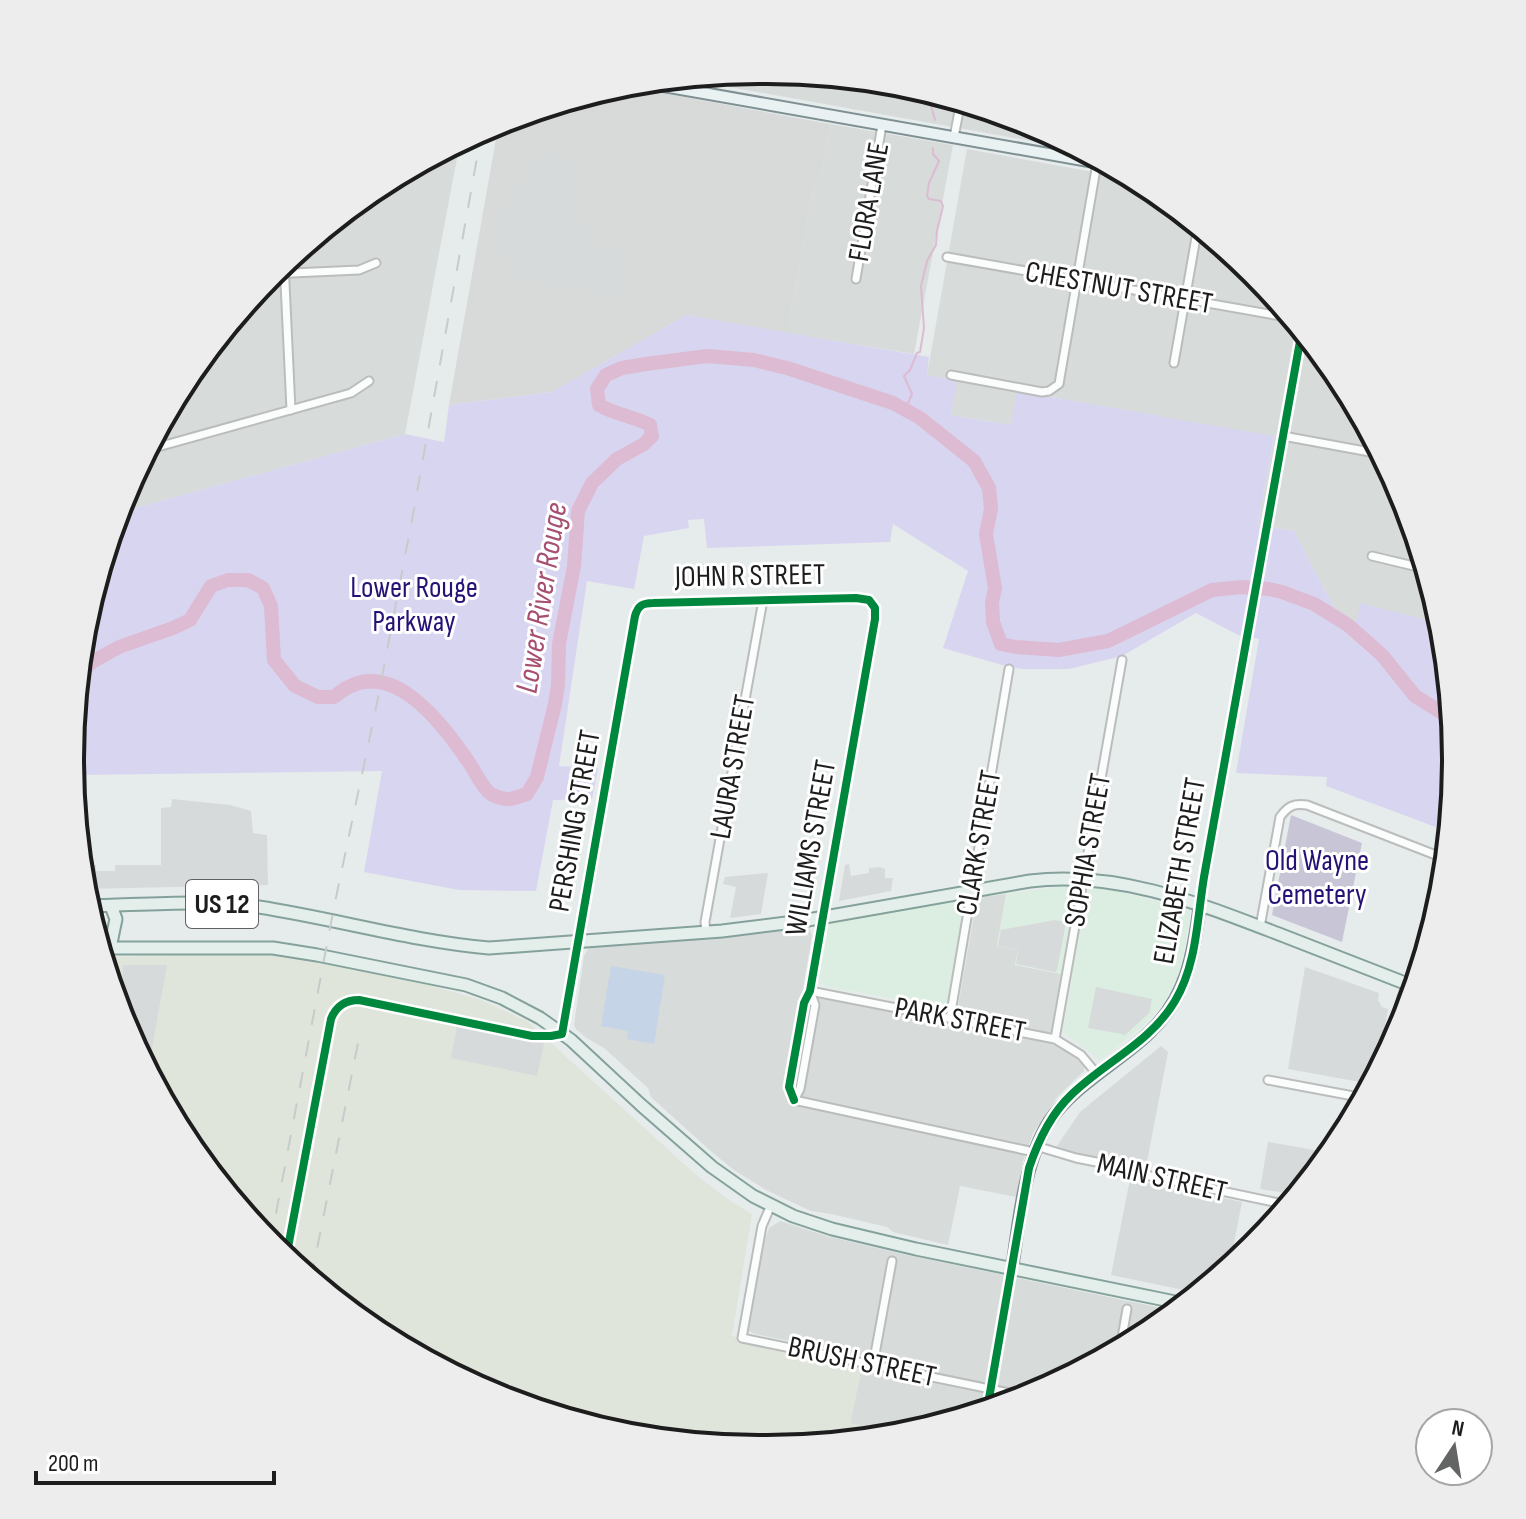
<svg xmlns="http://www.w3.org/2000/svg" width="1526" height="1519" font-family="'Sofia Sans Condensed',sans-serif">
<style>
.residential{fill:#d7dbda}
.commercial{fill:#dcede1}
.industrial{fill:#dfe5db}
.religious{fill:#d7dad9}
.grass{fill:#c6d4e8}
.cemetery{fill:#c8c6d6}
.park{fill:#d8d5f1}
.parking{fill:#d7dada}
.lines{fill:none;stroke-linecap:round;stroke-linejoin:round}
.stream{stroke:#ddbbd2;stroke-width:2}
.river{stroke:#ddbbd2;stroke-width:14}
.street-casing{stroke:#bbbdbd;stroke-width:11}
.secondary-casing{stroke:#7f9094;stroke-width:14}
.primary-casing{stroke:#84a19b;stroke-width:15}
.street{stroke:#fbfcfc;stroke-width:7}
.secondary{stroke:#eaf1f2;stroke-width:10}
.primary{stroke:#e4efec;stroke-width:11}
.rail{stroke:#c9caca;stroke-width:2;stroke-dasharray:16 16;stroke-linecap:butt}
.cycleway-casing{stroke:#fff;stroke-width:13}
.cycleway{stroke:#00873e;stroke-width:8}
.labels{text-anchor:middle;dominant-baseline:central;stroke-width:6;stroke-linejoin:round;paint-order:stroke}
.shield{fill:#fff;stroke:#616161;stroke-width:2}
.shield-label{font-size:28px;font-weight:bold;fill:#1d1d1d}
.street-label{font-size:30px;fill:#1d1d1d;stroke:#fff}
.park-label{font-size:30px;fill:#261275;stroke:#fff}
.water-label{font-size:32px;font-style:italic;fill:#a74f70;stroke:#fff}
.rim{fill:none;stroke:#1d1d1d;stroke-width:4}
</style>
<rect width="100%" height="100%" fill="#e6eceb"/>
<g class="residential">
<polygon points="760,70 901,83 1030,122 1081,150 679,78"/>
<polygon points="830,124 953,145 914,354 787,333 814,184 823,165"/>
<polygon points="460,142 405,434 117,513 122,496 186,377 272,272 376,186"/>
<polygon points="967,149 1138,180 1149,186 1254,272 1340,376 1403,495 1443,624 1360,604 1353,644 1294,531 1258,525 1274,437 1018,391 1011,425 951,415 956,381 927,375"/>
<polygon points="1006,894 997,946 1018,950 1015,965 1061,974 1049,1043 1072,1053 1084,1066 1084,1071 1058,1096 1033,1133 1023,1161 1016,1197 960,1186 948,1245 893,1232 887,1227 831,1214 811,1211 766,1190 734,1170 713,1153 651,1097 648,1088 604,1048 585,1037 576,1029 574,1025 584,956 589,947 700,939 806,927 809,928 812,935 802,995 955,1024 977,898 983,895 991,896"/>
<polygon points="780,1221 830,1237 907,1255 1176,1311 1150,1333 1031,1396 905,1434 850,1424 864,1356 755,1334 749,1331 748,1325 760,1255 769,1228"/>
</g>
<g class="commercial">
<polygon points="1065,884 1094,885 1174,906 1187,907 1191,910 1181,966 1173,987 1161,1006 1143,1026 1100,1060 1064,1033 1064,1025 1073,976 1015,965 1018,950 997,946 1006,894 1059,887"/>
<polygon points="957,901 963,905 964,911 951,990 947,1004 944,1008 825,986 820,983 819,979 827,934 829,926 832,922"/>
</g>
<polygon class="industrial" points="253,953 298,958 429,985 481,1000 527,1021 695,1174 726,1198 752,1214 732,1336 862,1366 850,1423 905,1434 766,1449 625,1436 496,1397 377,1333 272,1247 186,1143 123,1024 102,957"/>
<polygon class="religious" points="618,85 830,124 823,165 814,184 787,333 686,315 552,392 449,405 499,122"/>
<polygon class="grass" points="611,966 665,975 654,1044 627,1039 628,1031 601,1026"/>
<polygon class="cemetery" points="1291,815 1362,843 1342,942 1272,915"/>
<polygon class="park" points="686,315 929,357 927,375 957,381 951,415 1011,425 1017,391 1274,436 1258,525 1294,531 1352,642 1360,603 1443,624 1456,759 1449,832 1326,786 1327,777 1236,773 1259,639 1238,635 1196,613 1122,656 1069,669 1022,669 1002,665 943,648 968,571 893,524 890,542 707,548 704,519 688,520 689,528 644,536 634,589 587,581 559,766 598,768 592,799 553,800 536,891 459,890 364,872 382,771 72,775 70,760 83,625 117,513 405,434 444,442 449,405 552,392"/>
<g class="parking">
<polygon points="537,153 582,160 570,223 598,228 596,247 623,251 616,297 514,279 518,256 495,251 509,179 532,184"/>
<polygon points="172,799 230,805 251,811 253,833 267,835 268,885 83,889 80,865 96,865 96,871 115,871 115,865 161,865 161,808 171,807"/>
<polygon points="849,864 851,876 869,873 869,868 880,867 885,869 885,878 893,878 891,891 839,901 845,865"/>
<polygon points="768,873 761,914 730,918 736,887 723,884 725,877"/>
<polygon points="1055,920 1066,922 1057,970 1055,972 1016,964 1018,950 998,946 1001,930"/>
<polygon points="123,965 167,965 148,1070 123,1024 109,978 122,980"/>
<polygon points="1305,967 1379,993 1378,1000 1382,1007 1388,1009 1377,1072 1371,1084 1288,1069"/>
<polygon points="1096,987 1152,999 1149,1013 1124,1036 1122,1034 1088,1028"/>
<polygon points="457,1026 544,1043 537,1076 451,1058"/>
<polygon points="1161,1046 1168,1052 1146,1167 1077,1154 1057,1146 1080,1112"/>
<polygon points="1268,1142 1269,1142 1331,1153 1297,1195 1260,1189"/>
<polygon points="1130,1179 1242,1202 1229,1268 1198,1293 1111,1275"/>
</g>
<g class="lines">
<g class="stream">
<polyline points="927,91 935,120"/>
<polyline points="905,410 912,394 904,376 910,370 917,353 920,352 924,328 921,286 927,261 936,245 937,231 943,206 941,201 929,199 927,196 929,183 939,161 933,154 933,148"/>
</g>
<path class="river" d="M78 675 92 662 119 647 173 628 190 620 211 586 228 580H248L263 588 271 606 274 660 295 686 318 697H334C388 649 441 722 470 764 476 773 482 788 491 794 506 802 512 799 527 794L537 777 555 704 558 685 559 644 574 566 578 511 592 483 617 459 644 444 652 436 650 425C633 416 616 415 599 405L597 389 606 375 622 368 646 364 707 356 754 360 787 368 893 403 920 418 974 461 989 488 991 509 986 534 995 588 992 603 993 622 1001 644 1016 647 1059 650 1108 641 1212 590 1242 587 1269 589 1282 592 1314 604 1348 625 1382 655 1415 696 1452 719"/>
<g class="street-casing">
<g id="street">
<polyline points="954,137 961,101"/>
<polyline points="947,257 1292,318"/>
<polyline points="284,262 291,410"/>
<polyline points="270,274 359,270 376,263"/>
<polyline points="856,279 882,125"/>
<polyline points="1174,363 1198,226"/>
<polyline points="951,375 1042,392 1049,391 1059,384 1097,163"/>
<polyline points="1283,436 1381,454"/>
<polyline points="147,450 351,393 369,381"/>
<polyline points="1372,556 1426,569"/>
<polyline points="1200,904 1302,330"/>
<path d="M1260 927 1280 817C1288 806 1294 803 1307 805L1446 859"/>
<polyline points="706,933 705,922 763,600"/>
<polyline points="810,991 1055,1039 1081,1055 1097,1074"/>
<polyline points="950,1018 1009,669"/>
<polyline points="1055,1039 1122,660"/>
<polyline points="1393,1042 1402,997 1407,984"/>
<polyline points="1268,1080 1364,1098"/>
<polyline points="794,1100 1034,1152"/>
<polyline points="794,1100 800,1089 815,1005 810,991"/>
<polyline points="1036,1146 1076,1158 1137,1170 1150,1176 1288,1205"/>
<polyline points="771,1205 762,1226 742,1338 1029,1397"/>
<path d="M286 1258 331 1019C336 1006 345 1000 359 1000L532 1036H551L562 1034 635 616C638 606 642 603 653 603L856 598 869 600 875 608V619L810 991 804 1003 789 1087 794 1100"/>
<polyline points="1120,1349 1127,1309"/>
<polyline points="873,1365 892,1261"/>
<polyline points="987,1410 1012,1269"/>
</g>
</g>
<g class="secondary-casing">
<g id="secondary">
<polyline points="641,82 1111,165"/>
<path d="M1012 1269C1019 1222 1024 1162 1049 1122 1064 1099 1086 1083 1107 1067 1121 1056 1137 1045 1150 1032 1188 995 1193 954 1200 904"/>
</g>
</g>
<g class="primary-casing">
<g id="primary">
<path d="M87 906C142 905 204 899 259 907 336 919 411 941 489 948L722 931 802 921 1030 881C1119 870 1203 905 1284 936 1327 953 1371 970 1415 987"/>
<polyline points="99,948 273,948 317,955 466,985 502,998 540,1018 571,1040 641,1105 712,1167 753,1196 793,1216 832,1229 916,1249 1185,1304"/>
<polyline points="110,948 116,919 111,906"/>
</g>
</g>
<use href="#street" class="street"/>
<use href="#secondary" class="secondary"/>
<use href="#primary" class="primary"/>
<g class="rail">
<polyline points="270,1245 334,907 377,703 414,509 482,130"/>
<polyline points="311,1279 361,1028"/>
</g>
<g class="cycleway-casing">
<g id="cycleway">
<path d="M286 1258 331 1019C336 1006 345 1000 359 1000L532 1036H551L562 1034 635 616C638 606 642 603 653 603L856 598 869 600 875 608V619L810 991 804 1003 789 1087 794 1100"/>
<path d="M987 1410 1029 1168C1038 1141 1050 1115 1071 1095 1105 1062 1150 1043 1175 1001 1197 964 1197 919 1204 877L1302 330"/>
</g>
</g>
<use href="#cycleway" class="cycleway"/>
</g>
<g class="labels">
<rect class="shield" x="186" y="880" width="72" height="48" rx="6"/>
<g class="shield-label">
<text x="222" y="904">US 12</text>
</g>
<g class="street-label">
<text transform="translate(869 202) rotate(-80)">FLORA LANE</text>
<text transform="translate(1119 288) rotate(10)">CHESTNUT STREET</text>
<text transform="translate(750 576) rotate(-1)">JOHN R STREET</text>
<text transform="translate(733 767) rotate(-80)">LAURA STREET</text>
<text transform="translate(575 821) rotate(-80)">PERSHING STREET</text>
<text transform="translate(979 843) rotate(-80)">CLARK STREET</text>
<text transform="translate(811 848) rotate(-80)">WILLIAMS STREET</text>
<text transform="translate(1088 850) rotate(-80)">SOPHIA STREET</text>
<text transform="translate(1180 871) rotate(-80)">ELIZABETH STREET</text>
<text transform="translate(960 1020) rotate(11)">PARK STREET</text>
<text transform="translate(1162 1178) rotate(13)">MAIN STREET</text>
<text transform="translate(862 1362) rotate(12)">BRUSH STREET</text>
</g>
<g class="park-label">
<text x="414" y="588">Lower Rouge<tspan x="414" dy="34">Parkway</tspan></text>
<text x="1317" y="861">Old Wayne<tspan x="1317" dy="34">Cemetery</tspan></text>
</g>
<g class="water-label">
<text transform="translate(542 598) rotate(-81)">Lower River Rouge</text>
</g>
</g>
<path d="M0 0H1526V1519H0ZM759 84H767A675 675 0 0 1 1442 759V760A675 675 0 0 1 767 1435H759A675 675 0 0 1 84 760V759A675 675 0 0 1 759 84Z" fill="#ededed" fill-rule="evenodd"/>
<path class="rim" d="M759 84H767A675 675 0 0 1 1442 759V760A675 675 0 0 1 767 1435H759A675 675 0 0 1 84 760V759A675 675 0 0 1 759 84Z"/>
<g transform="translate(1454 1447) rotate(12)"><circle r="38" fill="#ffffff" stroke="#a5a5a5" stroke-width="2"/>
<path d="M0-6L14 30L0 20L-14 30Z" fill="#636565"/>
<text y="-12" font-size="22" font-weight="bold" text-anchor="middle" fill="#1d1d1d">N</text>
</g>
<path d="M36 1471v12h238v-12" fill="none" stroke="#1d1d1d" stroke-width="4"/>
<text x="48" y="1471" font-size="24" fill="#1d1d1d" stroke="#ffffff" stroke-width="6" paint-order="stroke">200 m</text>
</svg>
